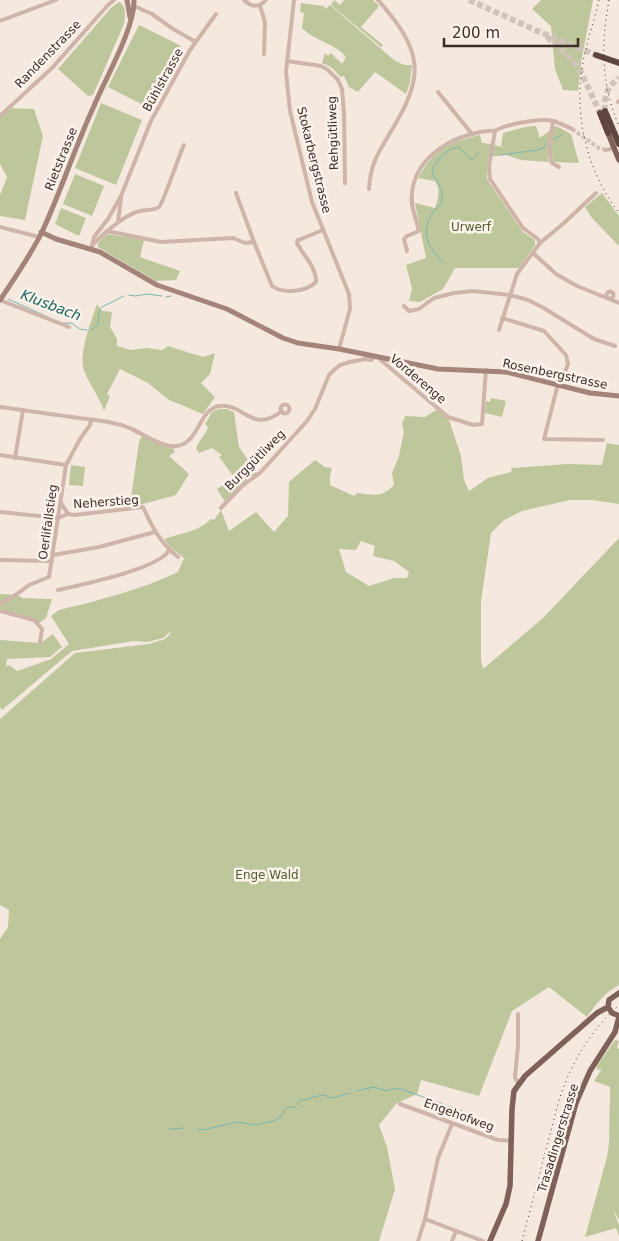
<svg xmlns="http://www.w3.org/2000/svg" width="619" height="1241" font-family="'DejaVu Sans',sans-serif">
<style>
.green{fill:#bec79c;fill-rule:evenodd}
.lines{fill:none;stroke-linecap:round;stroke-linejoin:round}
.stream{stroke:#7ab6b1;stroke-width:1}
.street-tunnel{stroke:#d0c3bb;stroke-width:4;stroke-dasharray:4 2;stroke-linecap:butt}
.highway-tunnel{stroke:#d0c3bb;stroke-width:6;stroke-dasharray:6 3;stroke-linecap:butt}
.street{stroke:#cfb5a9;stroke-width:4}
.secondary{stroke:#a48379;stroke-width:5}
.primary{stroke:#7f6159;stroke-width:5.5}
.highway{stroke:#5e453f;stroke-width:6}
.rail{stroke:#3c2d29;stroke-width:1;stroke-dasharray:1 4;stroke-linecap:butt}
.primary-bridge{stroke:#7f6159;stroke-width:5.5}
.labels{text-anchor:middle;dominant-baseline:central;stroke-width:5;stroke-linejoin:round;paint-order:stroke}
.street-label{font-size:12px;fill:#3c2d29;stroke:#fcf3ec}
.park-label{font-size:12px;fill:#515d2a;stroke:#fcf3ec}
.water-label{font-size:14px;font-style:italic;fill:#1a635e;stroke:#fcf3ec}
</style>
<rect width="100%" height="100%" fill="#f5e8df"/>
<g class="green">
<polygon points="334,0 340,5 344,0 373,0 379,6 361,27 383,45 381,47 331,5"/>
<polygon points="541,0 593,0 581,62 578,91 563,90 555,69 551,26 532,9"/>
<path d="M119 2C127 6 125 17 124 24L93 95 88 96 58 69 111 8Z"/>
<path d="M301 3 323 6 326 9 330 5 394 60 404 65H412L410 82 406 94 375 72 358 92 349 87 344 76 341 77 331 67 322 63 325 53 328 56 331 53 342 64 346 57C335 43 316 42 302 28L304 13 300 12Z"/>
<polygon points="139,25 181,46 149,108 108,87"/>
<polygon points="101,103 142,120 116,185 75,168"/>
<polygon points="8,108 34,109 43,136 25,220 0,216 0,195 7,177 0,164 0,115"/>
<path d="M536 126 540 138 556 126 571 134 579 163 554 162 552 152 548 153 549 162 521 160 506 155 488 157 487 179 491 185 523 232 535 240V245L519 268H455L443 289 420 302 409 301 412 289 406 265 426 258 415 203 435 208C438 199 441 189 435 181L418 178C434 149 449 142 480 135L482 143C491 143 498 147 506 147L501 146 503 133 525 127Z"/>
<polygon points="75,174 104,186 92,216 63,204"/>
<polygon points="602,193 619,216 619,246 592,218 585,207"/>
<polygon points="61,208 86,218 79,236 55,224"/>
<polygon points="107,234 144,240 140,257 180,271 176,280 156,281 98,247 98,243"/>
<path d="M97 304 102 311 112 312 110 327 117 339V346L130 350 147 348 162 350 168 346 203 357 215 353 210 374 201 383 215 397 203 414 169 400 148 383 120 369 107 394 110 396 104 411C100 398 91 387 85 373 77 355 91 323 97 304Z"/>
<polygon points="491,398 506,401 502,417 485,413 486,401 490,402"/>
<path d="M219 409H227L234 412 239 447 257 473 240 485 225 502 217 489 234 477 219 457 222 455 212 448 199 453 196 449C198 441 205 436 208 427L205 424 212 412Z"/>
<path d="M436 410 448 417 461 456 464 480 469 491 488 478 511 472 512 468 567 464 602 465 607 443 619 445V504L592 500H570L522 511 504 520 491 533 481 601V660L483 669 544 617 619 538V985C604 993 596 1004 587 1017L549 987 512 1011 479 1096 421 1080 417 1094 397 1103 379 1125 387 1147 395 1189 379 1241H0V939L8 927 9 910 0 905V719L75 653 149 644 165 639 171 633 170 632 163 638 148 642 134 641 72 651 2 710 0 707V640L41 643 53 634 62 647 50 657 7 659 6 666 9 665 17 671 51 659 69 644 51 616 59 610C101 600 139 590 178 572L183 560 185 559 170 547 164 539C181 533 198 532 211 519L214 520 221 510 229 531 256 512 274 532 288 516 289 482 315 460 325 467 332 468 330 476V485L354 496 357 493C373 495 382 498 394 485L392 473 399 456 404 432 402 424 405 416 425 417ZM361 541 375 546 373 556 394 561 409 572 407 578H394L369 586 346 572 339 549 356 550Z"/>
<polygon points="142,436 166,447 173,448 175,452 169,456 189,474 176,495 143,504 130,505 139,442"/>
<polygon points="71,465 85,467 83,486 69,485"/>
<polygon points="0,594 18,595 22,598 52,599 46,618 39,623 0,609"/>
<polygon points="615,1040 619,1041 617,1048 619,1049 619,1220 613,1209 619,1225 619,1236 616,1228 585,1237 607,1157 609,1143 610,1087 594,1081 602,1069 597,1070 597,1066"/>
</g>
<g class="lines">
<g class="stream">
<polyline points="553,139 562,135"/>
<polyline points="500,155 538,150 543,148 546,143"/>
<path d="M443 262C428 249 420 232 432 214 436 208 442 205 442 198 443 184 434 182 432 169 438 159 447 148 459 147L470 159H472L478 153"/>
<polyline points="129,295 135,296 147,294 162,296"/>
<polyline points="166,297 171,296"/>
<polyline points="8,299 61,323 71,323 80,329 87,330"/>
<polyline points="91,330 98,325 99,311 102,307 124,296"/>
<polyline points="357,1091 373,1087 387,1091 391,1089 401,1089 462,1111"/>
<polyline points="170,1129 184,1128"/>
<polyline points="197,1129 203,1130 238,1122 256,1125 274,1121 283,1115 284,1110 288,1107 294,1108 300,1100 305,1100 313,1097 323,1095 332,1098 350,1093"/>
</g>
<polyline class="street-tunnel" points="572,129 599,148 606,150"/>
<g class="highway-tunnel">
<polyline points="469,0 542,33 596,55"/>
<polyline points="547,37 572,59 580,70 600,113"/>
<path d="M605 111C604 97 607 86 619 78"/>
</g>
<g class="street">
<path d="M244 0C251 7 259 8 266 0"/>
<polyline points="294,0 286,72 290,111 312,202 349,294 350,309 339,349"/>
<polyline points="134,6 152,14 173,29 196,42"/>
<polyline points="260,6 265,22 264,54"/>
<polyline points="0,21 56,0"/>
<polyline points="287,61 321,66 328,70 338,80 342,89 344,113 345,183"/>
<polyline points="438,92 472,134"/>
<polyline points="618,102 619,101"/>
<polyline points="0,116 52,68 108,5 114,0"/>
<polyline points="553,121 549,148 552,163 559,167"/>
<polyline points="606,150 614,148"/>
<path d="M369 189C370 165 378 153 390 133 426 75 423 51 378 0"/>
<polyline points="236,193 254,242"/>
<polyline points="118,222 121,198"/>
<polyline points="0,227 39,237"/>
<path d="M107 231C117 223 128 214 140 211 146 209 154 211 159 207 163 204 179 155 184 145"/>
<path d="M540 243 538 239 523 228 490 179 489 166 495 131C505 124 541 118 553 121 560 123 566 126 572 129"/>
<path d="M92 245 107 231 161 242 233 238 245 243 254 242 272 286C283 294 306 292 316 282 317 268 303 255 297 243L298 240 301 239 323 230"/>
<polyline points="92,246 94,237 108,219 121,196 151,121 190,50 216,14"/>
<path d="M407 251 404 239 407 236 419 231C416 219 410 205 412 193 415 161 444 141 472 134 480 132 487 130 495 131"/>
<polyline points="533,253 556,274 577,286 619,303"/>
<circle cx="610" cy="295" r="3.5"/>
<polyline points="0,300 69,327"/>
<polyline points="404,306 409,311 419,309 434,298 454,293 473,291 510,295 528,300 542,307 594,339 615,346"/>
<polyline points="502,318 544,331 566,355 568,364 560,385"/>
<polyline points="499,330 517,274 540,243 564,223 596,193"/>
<polyline points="558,384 544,439 603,440"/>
<circle cx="285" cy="409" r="4.5"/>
<path d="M0 407C26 411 53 414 79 418 95 420 112 421 127 427 141 432 162 448 176 446 199 444 198 410 219 406 244 402 251 435 282 411"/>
<polyline points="0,455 66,465"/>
<polyline points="15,458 23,410"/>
<path d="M61 503 68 514 75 515 143 507C152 527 161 544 178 557"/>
<polyline points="221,508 242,486 260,473 307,421 315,409 329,375 333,371 340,365 350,362 365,359 371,360 376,356 448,417 473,425 482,424 486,370"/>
<polyline points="0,512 58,518 68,514"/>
<polyline points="53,555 99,547 155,532"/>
<polyline points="0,560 52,561"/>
<path d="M58 590C80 585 160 569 169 550"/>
<polyline points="0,604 17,594 29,585 49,577 66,465 80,439 90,425 91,420"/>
<polyline points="0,611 34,620 42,629 40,642"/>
<polyline points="518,1084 515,1077 518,1045 518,1014"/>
<polyline points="400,1104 498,1140 512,1141"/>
<polyline points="425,1219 483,1241"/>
<polyline points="418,1241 425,1219 438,1158 452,1124"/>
<polyline points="452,1241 456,1231"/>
</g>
<g class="secondary">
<polyline points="127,0 130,17"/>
<polyline points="41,232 56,239 100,252 157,285 227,309 283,338 298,343 339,349 438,369 506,372 590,393 619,396"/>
<path d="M0 300C15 278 30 256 42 232 61 191 75 147 94 106 105 79 135 28 134 0"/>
</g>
<g class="primary">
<polyline points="608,133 619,160"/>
<polyline points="490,1241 506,1204 510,1186 512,1109 514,1091 525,1076 597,1013 608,1007 609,1000 619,993"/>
<polyline points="538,1241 576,1103 590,1071 615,1032 619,1017"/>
</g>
<g class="highway">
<polyline points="596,55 619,63"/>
<polyline points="605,111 619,144"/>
<polyline points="600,113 608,133"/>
</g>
<g class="rail">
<path d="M599 0C593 25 584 50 581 75 576 124 589 174 619 213"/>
<path d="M609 0C601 44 601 85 619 126"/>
<path d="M522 1241 558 1104C569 1066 589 1032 619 1005"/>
</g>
<polyline class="primary-bridge" points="608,1007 612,1013 617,1015"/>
</g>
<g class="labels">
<g class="street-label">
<text transform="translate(48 54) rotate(-46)">Randenstrasse</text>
<text transform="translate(163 80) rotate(-61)">Bühlstrasse</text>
<text transform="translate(333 133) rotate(-92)">Rehgütliweg</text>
<text transform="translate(61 159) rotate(-68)">Rietstrasse</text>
<text transform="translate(314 160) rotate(76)">Stokarbergstrasse</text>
<text transform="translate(555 374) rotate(12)">Rosenbergstrasse</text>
<text transform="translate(418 379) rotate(40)">Vorderenge</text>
<text transform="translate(255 460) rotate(-45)">Burggütliweg</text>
<text transform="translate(106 502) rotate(-4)">Neherstieg</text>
<text transform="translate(48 522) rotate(-82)">Oerlifallstieg</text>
<text transform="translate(459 1115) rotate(20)">Engehofweg</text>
<text transform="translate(558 1138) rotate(-73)">Trasadingerstrasse</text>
</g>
<g class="park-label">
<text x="471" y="227">Urwerf</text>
<text x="267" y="875">Enge Wald</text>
</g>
<g class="water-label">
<text transform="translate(51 305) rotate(21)">Klusbach</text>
</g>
</g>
<path d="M444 38v8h134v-8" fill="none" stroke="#3c2d29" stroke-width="2.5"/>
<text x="452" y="38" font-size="15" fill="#3c2d29" stroke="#fcf3ec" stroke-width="4" paint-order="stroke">200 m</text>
</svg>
